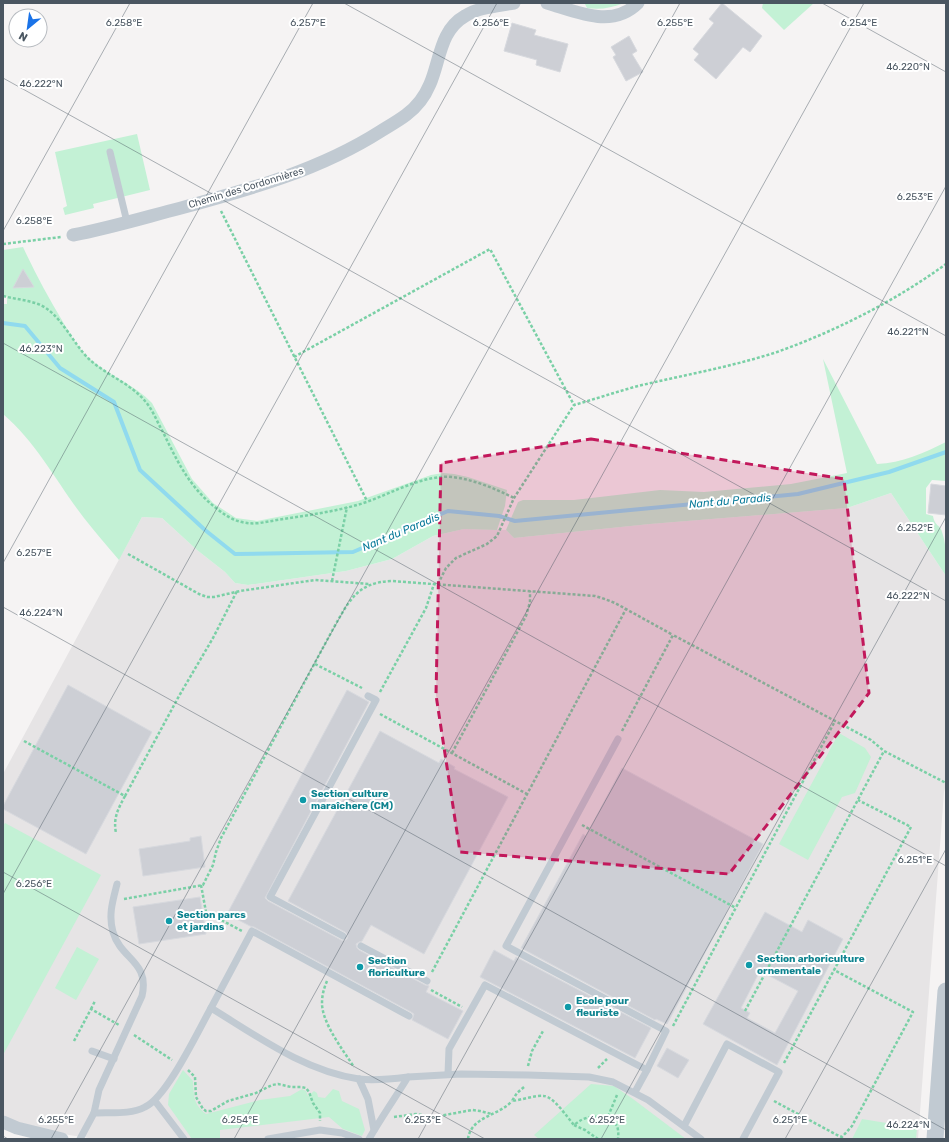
<svg xmlns="http://www.w3.org/2000/svg" width="949" height="1142" font-family="Rubik,sans-serif">
<style>
.education{fill:#e6e4e5}
.green{fill:#c3f1d5}
.lines{fill:none;stroke-linecap:round;stroke-linejoin:round}
.stream{stroke:#90daee;stroke-width:4}
.building{fill:#cdcfd5;stroke:#d7d9de;fill-rule:evenodd}
.path{stroke:#7ad0a6;stroke-width:2.5;stroke-dasharray:3 2;stroke-linecap:butt}
.service{stroke:#c1cad2;stroke-width:7}
.minor{stroke:#c1cad2;stroke-width:13}
.tertiary{stroke:#c1cad2;stroke-width:17}
.marked{fill:#c2185b;fill-opacity:0.2;stroke:#c2185b;stroke-width:3;stroke-dasharray:8 5;stroke-linejoin:round}
.ticks{fill:none;stroke:#4a5661;stroke-width:1;stroke-opacity:0.45}
.culture-dot{fill:#0f9aa8;stroke:#fff;stroke-width:1.5}
.labels{text-anchor:middle;dominant-baseline:central;stroke-width:4;stroke-linejoin:round;paint-order:stroke}
.street-label{font-size:10px;fill:#4a5661;stroke:#fff}
.culture-label{font-size:10px;font-weight:bold;fill:#0d838f;stroke:#fff;text-anchor:start}
.water-label{font-size:11px;font-style:italic;fill:#0c7c9b;stroke:#fff}
.ticks-label{font-size:10px;text-anchor:middle;fill:#4a5661;stroke:#fff;stroke-width:4;stroke-linejoin:round;paint-order:stroke}
</style>
<rect width="100%" height="100%" fill="#f5f3f3"/>
<polygon class="education" points="891,493 946,576 946,784 944,792 918,1139 90,1139 89,1138 63,1134 3,1118 3,774 142,517 162,518 197,550 225,572 235,583 248,585 346,571 392,559 433,536 464,529 506,530 514,538 650,524 847,508"/>
<g class="green">
<path d="M585 3H624C611 8 600 10 587 8L585 4Z"/>
<polygon points="763,3 814,3 784,30 762,8"/>
<polygon points="137,134 150,190 93,204 94,208 65,215 63,208 67,206 55,152"/>
<path d="M23 247C35 273 48 297 63 322 71 335 78 349 90 359 109 376 134 384 152 403L192 479 213 503 236 518 257 521 358 501 431 475 443 473 454 474 468 477 507 490 505 506 497 530 464 529 433 536 392 559 346 571 248 585 235 583 225 572 197 550 162 518 142 517 119 560C107 546 95 532 84 518 57 483 37 443 3 414V304H7V297L3 294V250Z"/>
<path d="M823 359 877 464C902 463 924 453 946 442V481L932 480 926 488V514L933 516C935 527 940 524 942 532 947 546 946 561 946 576L891 493 847 508 650 524 514 538 506 530 518 502 523 500H574L660 490 704 492 791 484 847 473Z"/>
<polygon points="839,733 865,748 871,757 855,793 842,797 808,860 779,844"/>
<polygon points="5,823 101,875 3,1055 3,826"/>
<polygon points="77,947 99,959 76,1000 55,988"/>
<path d="M183 1070 193 1081C194 1096 193 1104 206 1114L260 1100 290 1096 302 1089 306 1091 308 1096 314 1091 317 1093 318 1097 325 1098 333 1089 339 1091 342 1101 359 1109 365 1130 362 1136 343 1129 329 1117 220 1130V1139H192L168 1105 169 1094Z"/>
<polygon points="591,1084 614,1086 633,1099 686,1139 539,1139 534,1135"/>
<polygon points="862,1119 917,1128 916,1139 852,1139"/>
</g>
<g class="lines">
<polyline class="stream" points="3,323 25,326 60,368 114,402 140,470 205,530 235,554 353,552 448,511 499,516 515,521 798,494 889,472 946,452"/>
</g>
<g class="building">
<polygon points="722,3 762,36 750,52 743,47 716,79 694,60 699,54 693,49 714,23 709,19"/>
<polygon points="512,23 536,30 534,35 568,44 560,72 536,65 537,60 504,51"/>
<polygon points="629,36 637,51 632,54 643,72 626,81 613,57 616,55 611,47"/>
<polygon points="23,269 34,287 13,288"/>
<polygon points="931,484 946,486 946,515 928,513"/>
<polygon points="68,685 152,732 86,854 3,809 3,806"/>
<polygon points="347,690 369,702 265,898 268,901 341,940 344,941 347,939 348,935 345,932 288,901 380,731 439,763 441,759 455,767 454,769 508,797 424,954 371,925 362,941 359,942 356,944 357,948 359,950 425,985 429,986 426,992 463,1011 448,1039 412,1020 414,1014 411,1012 254,927 250,926 227,914"/>
<polygon points="622,768 763,844 667,1024 656,1019 655,1020 521,948 583,834 586,836"/>
<polygon points="201,836 205,867 143,876 139,849 190,841 190,838"/>
<polygon points="200,897 206,934 139,944 133,907"/>
<path d="M765 912 802 932 808 920 843 939 777 1065 703 1024ZM760 971 798 991 775 1033 747 1018 750 1013 741 1008Z"/>
<polygon points="494,950 514,961 516,957 651,1028 635,1058 480,977"/>
<polygon points="667,1048 689,1060 678,1078 657,1066"/>
</g>
<g class="lines">
<g class="path">
<polyline points="221,211 367,501"/>
<polyline points="3,244 61,237"/>
<path d="M3 296C15 299 27 300 38 304 60 312 73 344 89 359 106 375 130 383 145 401 153 410 157 422 163 432 177 461 190 488 216 508 229 519 242 525 260 523 292 517 325 514 357 505 385 497 411 480 441 477 464 475 494 488 514 498"/>
<polyline points="294,357 490,249 574,405"/>
<polyline points="128,554 199,594 207,597 214,597 240,591 315,580 370,584"/>
<polyline points="332,581 347,507"/>
<path d="M438 584 446 568 456 558 487 544 497 536 514 498 574 405C595 399 616 392 638 386 684 375 731 367 777 352 836 331 895 301 946 264"/>
<polyline points="315,664 362,688"/>
<polyline points="380,692 426,608 434,584"/>
<polyline points="380,714 527,794"/>
<polyline points="622,731 673,635 871,740 884,751 946,783"/>
<path d="M24 741 125 796C118 809 113 818 116 833"/>
<polyline points="452,753 526,616 530,602 530,591"/>
<polyline points="125,796 179,696 213,638 237,591"/>
<polyline points="582,825 736,908"/>
<polyline points="201,885 206,912 242,931"/>
<path d="M124 899 203 885 213 865 216 852 221 838 333 629C349 601 357 582 392 581L595 596 602 598 615 603 673 635"/>
<polyline points="432,972 626,609"/>
<path d="M327 981C324 988 322 995 322 1003 322 1023 343 1050 354 1067"/>
<polyline points="431,990 462,1007"/>
<polyline points="91,1009 95,1001"/>
<polyline points="745,1011 884,751"/>
<polyline points="673,1026 835,721"/>
<polyline points="134,1035 172,1060"/>
<polyline points="74,1041 91,1009 119,1025"/>
<polyline points="784,1063 911,827 858,800"/>
<polyline points="528,1066 532,1051 543,1031"/>
<polyline points="598,1068 607,1059"/>
<polyline points="188,1070 195,1077 196,1097 203,1109 206,1111 211,1111 228,1101 256,1093 272,1085 278,1084 291,1087 301,1087 306,1088 309,1092 313,1103 320,1113 320,1121"/>
<path d="M524 1087 517 1093 512 1101C521 1100 536 1095 544 1096 554 1097 567 1117 574 1125 585 1116 594 1115 607 1119"/>
<path d="M617 1095 607 1119C618 1122 619 1129 618 1139"/>
<polyline points="774,1101 837,1135 842,1137 852,1126 913,1012 834,970"/>
<polyline points="394,1117 416,1114 434,1117 472,1110 480,1111 492,1114"/>
<polyline points="574,1125 585,1130 598,1139"/>
<path d="M468 1139C471 1116 499 1116 512 1101"/>
</g>
<g class="service">
<polyline points="110,152 127,222"/>
<polyline points="618,739 506,946 666,1031 647,1070"/>
<polyline points="343,936 270,897 376,700 368,696"/>
<polyline points="361,946 427,981"/>
<polyline points="211,1008 252,931 409,1016"/>
<polyline points="92,1051 114,1059"/>
<polyline points="448,1074 449,1049 485,985 647,1070 635,1092"/>
<polyline points="359,1079 368,1099 374,1130"/>
<polyline points="155,1101 184,1139"/>
<path d="M94 1113 99 1090 142 996C150 961 121 960 113 932 108 915 113 900 117 884"/>
<polyline points="684,1126 727,1044 779,1072 743,1139"/>
<path d="M80 1139 94 1113C110 1112 130 1115 145 1107 167 1097 198 1031 211 1008 257 1036 304 1071 359 1079 375 1081 392 1079 408 1077"/>
<polyline points="268,1139 320,1130 342,1133 359,1139"/>
<path d="M369 1139C381 1118 395 1098 408 1077L461 1074 528 1075 589 1077 613 1082 648 1100 701 1139"/>
</g>
<g class="minor">
<path d="M547 3C578 12 612 29 638 3"/>
<path d="M73 235C110 228 146 217 181 208 251 189 320 170 381 131 389 126 398 121 406 115 417 107 425 96 430 84 440 61 440 30 465 16 479 7 498 6 514 3"/>
<polyline points="3,1122 17,1128 62,1139"/>
</g>
<polyline class="tertiary" points="935,1139 946,991"/>
</g>
<path class="marked" d="M591 439 844 479 869 693 729 874 460 852 436 695 441 463Z"/>
<path class="ticks" d="M344 3 946 336M822 3 946 72M3 78 946 601M3 231 130 3M3 343 946 866M3 563 313 3M3 607 946 1130M3 872 485 1139M3 894 497 3M3 1136 8 1139M51 1139 680 3M234 1139 864 3M418 1139 946 186M601 1139 946 517M785 1139 946 849"/>
<g class="culture-dot">
<circle cx="303" cy="800" r="4"/>
<circle cx="169" cy="921" r="4"/>
<circle cx="749" cy="965" r="4"/>
<circle cx="360" cy="967" r="4"/>
<circle cx="568" cy="1007" r="4"/>
</g>
<g class="labels">
<g class="street-label">
<text transform="translate(246 188) rotate(-17)">Chemin des Cordonnières</text>
</g>
<g class="culture-label">
<text x="311" y="794">Section culture<tspan x="311" dy="12">maraîchere (CM)</tspan></text>
<text x="177" y="915">Section parcs<tspan x="177" dy="12">et jardins</tspan></text>
<text x="757" y="959">Section arboriculture<tspan x="757" dy="12">ornementale</tspan></text>
<text x="368" y="961">Section<tspan x="368" dy="12">floriculture</tspan></text>
<text x="576" y="1001">Ecole pour<tspan x="576" dy="12">fleuriste</tspan></text>
</g>
<g class="water-label">
<text transform="translate(730 501) rotate(-5)">Nant du Paradis</text>
<text transform="translate(401 532) rotate(-23)">Nant du Paradis</text>
</g>
</g>
<g class="ticks-label">
<text x="124" y="26">6.258°E</text>
<text x="308" y="26">6.257°E</text>
<text x="491" y="26">6.256°E</text>
<text x="675" y="26">6.255°E</text>
<text x="859" y="26">6.254°E</text>
<text x="908" y="70">46.220°N</text>
<text x="41" y="87">46.222°N</text>
<text x="915" y="200">6.253°E</text>
<text x="34" y="224">6.258°E</text>
<text x="908" y="335">46.221°N</text>
<text x="41" y="352">46.223°N</text>
<text x="915" y="531">6.252°E</text>
<text x="34" y="556">6.257°E</text>
<text x="908" y="599">46.222°N</text>
<text x="41" y="616">46.224°N</text>
<text x="915" y="863">6.251°E</text>
<text x="34" y="887">6.256°E</text>
<text x="56" y="1123">6.255°E</text>
<text x="240" y="1123">6.254°E</text>
<text x="423" y="1123">6.253°E</text>
<text x="607" y="1123">6.252°E</text>
<text x="790" y="1123">6.251°E</text>
<text x="908" y="1128">46.224°N</text>
</g>
<rect width="949" height="1142" fill="none" stroke="#4a5661" stroke-width="8"/>
<g transform="translate(28 28) rotate(209)"><circle r="19" fill="#ffffff" stroke="#b7bbc0"/>
<path d="M0-3L7 15L0 10L-7 15Z" fill="#1a73e8"/>
<text y="-6" font-size="11" font-weight="bold" text-anchor="middle" fill="#4a5661">N</text>
</g>
</svg>
